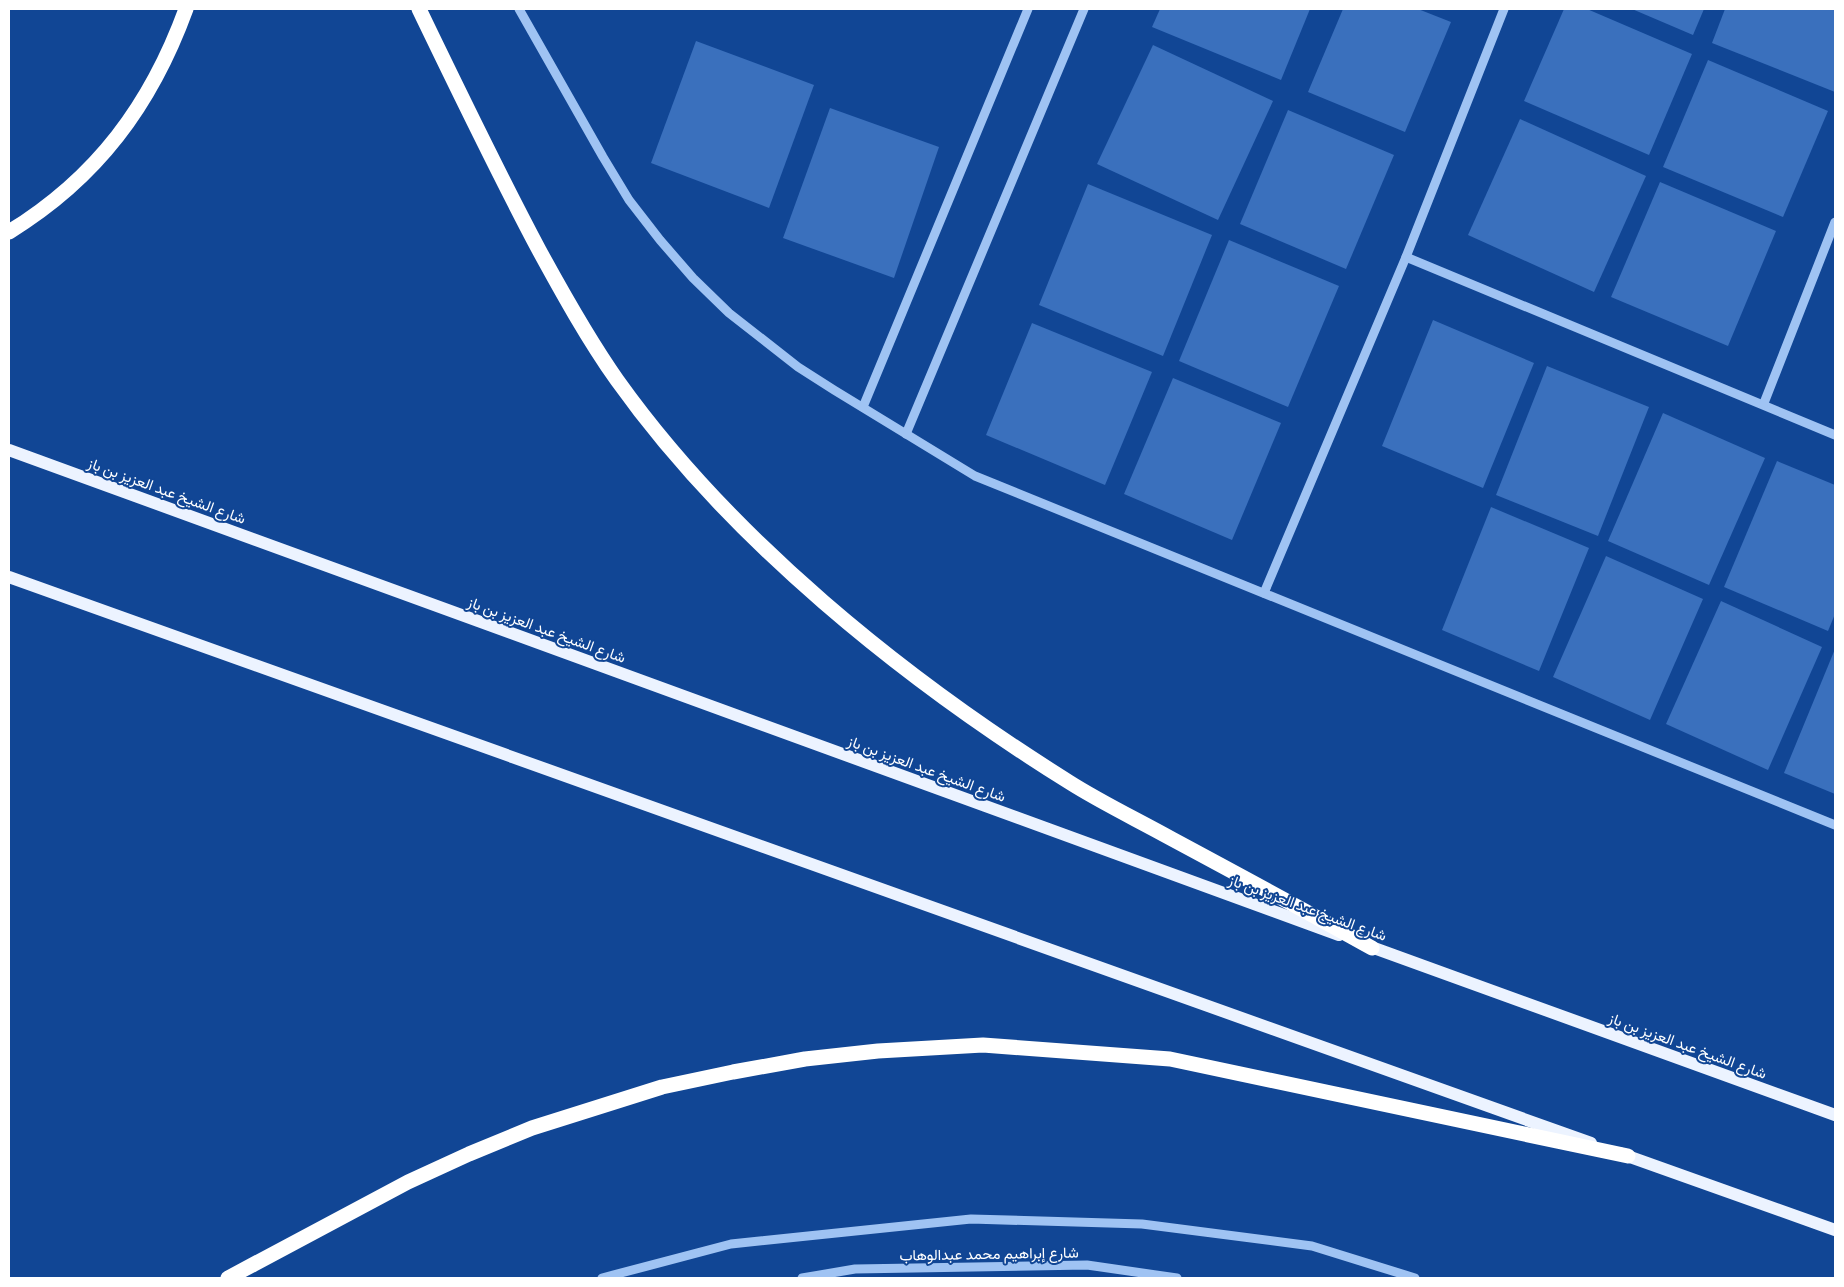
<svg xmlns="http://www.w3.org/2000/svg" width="1844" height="1287" font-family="'Exo 2',Vazirmatn,sans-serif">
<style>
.building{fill:#3a70bd}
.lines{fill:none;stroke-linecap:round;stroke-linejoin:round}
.minor{stroke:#9fc3f3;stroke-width:9}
.major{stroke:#ecf3ff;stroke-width:12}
.highway{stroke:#fff;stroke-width:15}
.labels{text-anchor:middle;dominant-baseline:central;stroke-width:4;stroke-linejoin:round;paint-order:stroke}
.street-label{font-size:15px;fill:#fff;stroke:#114695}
</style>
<rect width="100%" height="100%" fill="#114695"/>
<g class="building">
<polygon points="1160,9 1310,9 1281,80 1152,27"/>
<polygon points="1343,9 1418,9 1451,22 1405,132 1308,92"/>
<polygon points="1564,9 1587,9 1692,54 1649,155 1524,101"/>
<polygon points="1632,9 1704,9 1693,35"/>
<polygon points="1725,9 1835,9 1835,92 1712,43"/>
<polygon points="696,41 814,85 769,208 651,163"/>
<polygon points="1153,45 1273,101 1218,220 1097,164"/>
<polygon points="1708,60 1828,111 1783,217 1663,167"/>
<polygon points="830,108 939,147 894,278 783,238"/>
<polygon points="1288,110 1394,155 1346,269 1240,224"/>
<polygon points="1520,119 1646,176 1594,292 1468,235"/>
<polygon points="1660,182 1776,231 1728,346 1611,297"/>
<polygon points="1088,184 1212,235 1163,356 1039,305"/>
<polygon points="1229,240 1339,286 1288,407 1179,361"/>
<polygon points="1433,320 1534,363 1483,488 1382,446"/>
<polygon points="1032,323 1152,372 1105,485 986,435"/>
<polygon points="1547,366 1649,407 1598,536 1496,495"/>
<polygon points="1173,378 1281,423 1232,540 1124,494"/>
<polygon points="1663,413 1765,458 1709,585 1608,541"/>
<polygon points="1777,461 1835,485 1835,614 1828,631 1724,587"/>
<polygon points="1491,507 1589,548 1539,671 1442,630"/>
<polygon points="1606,556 1703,599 1650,720 1553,677"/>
<polygon points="1721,601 1822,647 1768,770 1666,724"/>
<polygon points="1835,649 1835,794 1784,773"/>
</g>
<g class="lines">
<g class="minor">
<polyline points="519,9 603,157 629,200 660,240 693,278 729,313 798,367 834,390 975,476 1835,825"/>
<polyline points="1406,257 1835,435"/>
<polyline points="1764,403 1835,222"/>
<polyline points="863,407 1028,9"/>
<polyline points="906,434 1084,9"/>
<polyline points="1264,593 1406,257 1504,9"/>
<polyline points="602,1278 731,1244 971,1219 1142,1224 1312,1246 1415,1278"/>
<polyline points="802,1278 855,1269 1087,1265 1177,1278"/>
</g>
<g class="major">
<polyline points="9,450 1339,935"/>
<polyline points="9,577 1591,1143"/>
<polyline points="1363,944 1835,1115"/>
<polyline points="1619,1153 1835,1230"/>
</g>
<g class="highway">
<path d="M419 9C458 90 497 171 539 250 563 294 588 339 617 380 731 540 904 679 1069 782 1102 803 1138 820 1172 839 1239 875 1306 911 1372 948"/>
<path d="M9 232C97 178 151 105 186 9"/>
<polyline points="228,1278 408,1182 469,1154 532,1128 662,1087 733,1072 805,1059 878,1051 983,1045 1170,1059 1628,1156"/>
</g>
</g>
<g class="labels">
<g class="street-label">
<text transform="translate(167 490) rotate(20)">شارع الشيخ عبد العزيز بن باز</text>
<text transform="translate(547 629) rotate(20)">شارع الشيخ عبد العزيز بن باز</text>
<text transform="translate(927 768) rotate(20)">شارع الشيخ عبد العزيز بن باز</text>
<text transform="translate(1308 907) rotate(20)">شارع الشيخ عبد العزيز بن باز</text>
<text transform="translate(1688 1045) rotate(20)">شارع الشيخ عبد العزيز بن باز</text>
<text transform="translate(989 1253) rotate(-1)">شارع إبراهيم محمد عبدالوهاب</text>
</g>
</g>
<rect width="1844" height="1287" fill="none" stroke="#ffffff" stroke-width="20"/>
</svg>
